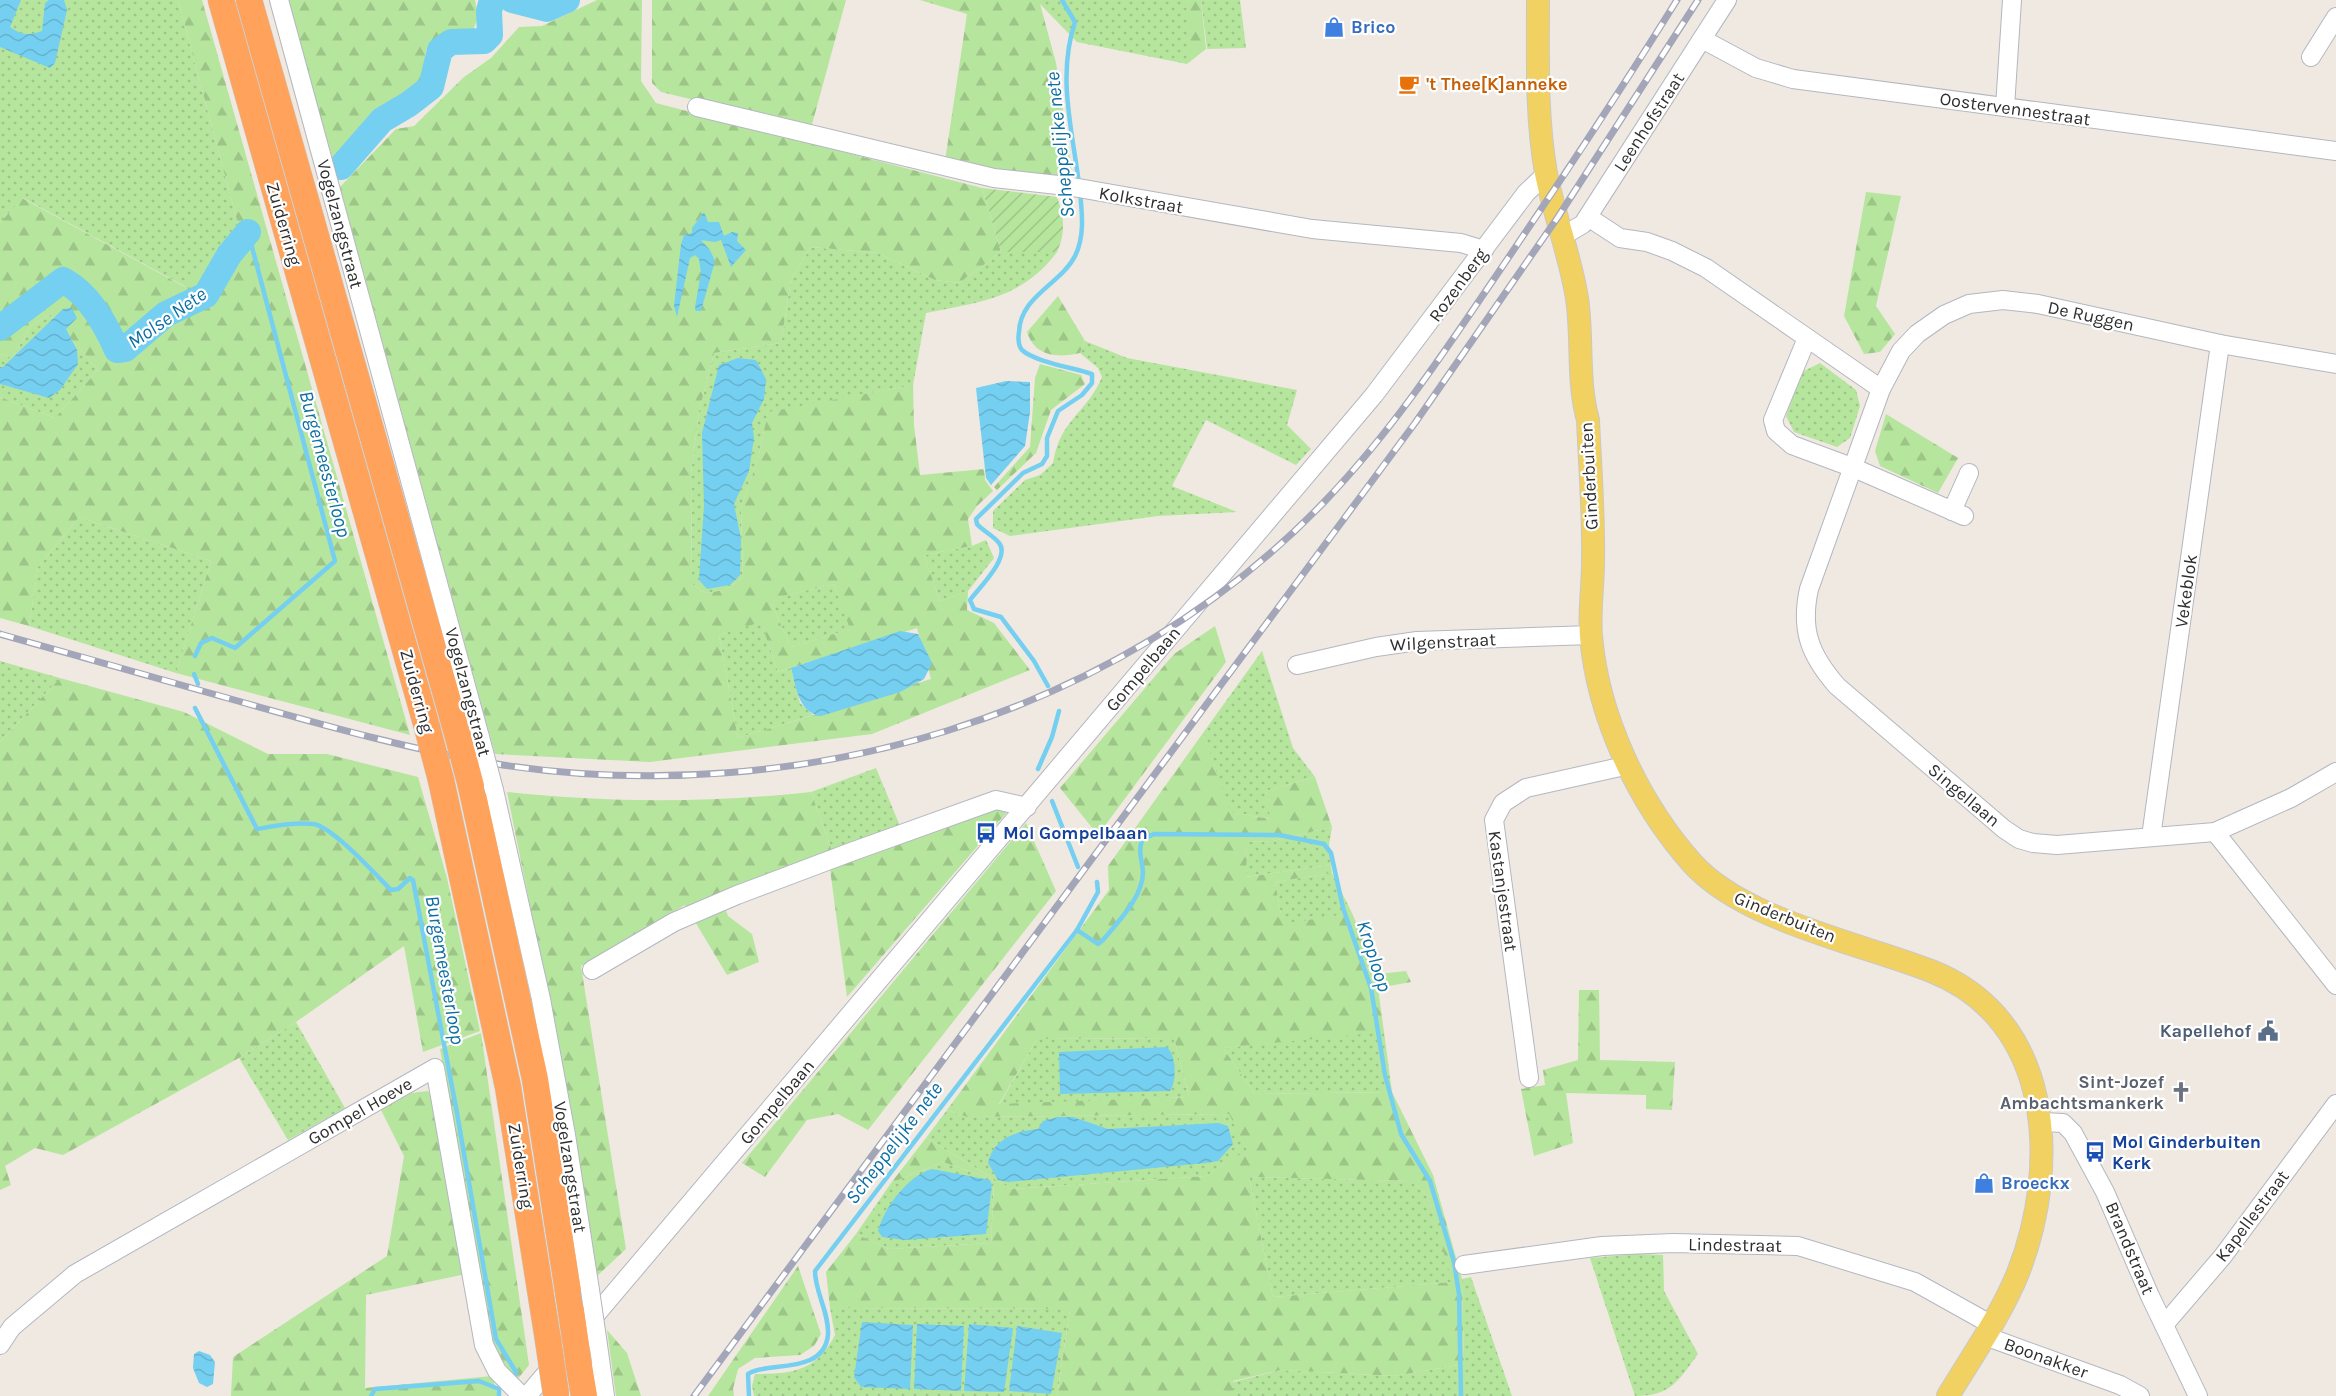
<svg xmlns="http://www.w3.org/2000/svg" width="2336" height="1396" font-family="Karla,sans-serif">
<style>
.grass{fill:url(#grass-dots)}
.forest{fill:url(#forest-firs);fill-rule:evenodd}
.garden{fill:url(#garden-furrows)}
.water{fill:url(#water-waves)}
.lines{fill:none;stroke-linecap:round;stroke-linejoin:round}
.stream{stroke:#75cff0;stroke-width:4.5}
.river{stroke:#75cff0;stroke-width:26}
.minor-casing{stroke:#b4b7c1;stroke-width:20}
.major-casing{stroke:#c9c9c9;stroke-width:24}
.highway-casing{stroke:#c9c9c9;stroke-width:27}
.minor{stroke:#fff;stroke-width:18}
.major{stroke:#f2d163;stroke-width:22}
.highway{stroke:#ffa35c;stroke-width:26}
.rail-casing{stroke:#a3a6b8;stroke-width:7}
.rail{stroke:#fff;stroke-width:4.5;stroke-dasharray:14;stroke-linecap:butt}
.minor-bridge-casing{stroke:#b4b7c1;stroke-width:20;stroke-linecap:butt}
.highway-bridge-casing{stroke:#c9c9c9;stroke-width:27;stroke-linecap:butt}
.minor-bridge{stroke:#fff;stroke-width:18}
.highway-bridge{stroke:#ffa35c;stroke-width:26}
.labels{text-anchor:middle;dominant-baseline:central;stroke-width:4.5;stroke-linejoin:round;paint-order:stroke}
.shop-label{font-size:18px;font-weight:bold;fill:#366cbe;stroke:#fff;text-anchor:start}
.food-label{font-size:18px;font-weight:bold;fill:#c56008;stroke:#fff;text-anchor:start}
.street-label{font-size:18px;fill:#2e2e2e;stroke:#fff}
.transit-label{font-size:18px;font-weight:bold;fill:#164399;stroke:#fff;text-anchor:start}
.service-label{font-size:18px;font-weight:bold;fill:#4e5e75;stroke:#fff;text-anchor:end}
.worship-label{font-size:18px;font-weight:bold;fill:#5b616d;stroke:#fff;text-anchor:end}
.water-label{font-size:20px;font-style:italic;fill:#0d6fa3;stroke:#fff}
</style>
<defs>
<pattern id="grass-dots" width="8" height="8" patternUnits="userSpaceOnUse" patternTransform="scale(1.5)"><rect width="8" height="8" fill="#b6e59e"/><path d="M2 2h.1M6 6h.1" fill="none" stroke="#9dc588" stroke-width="1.8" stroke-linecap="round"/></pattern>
<pattern id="forest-firs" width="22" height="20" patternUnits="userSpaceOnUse" patternTransform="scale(1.5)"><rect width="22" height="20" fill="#b6e59e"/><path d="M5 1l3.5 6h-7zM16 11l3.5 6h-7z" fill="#9dc588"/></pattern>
<pattern id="garden-furrows" width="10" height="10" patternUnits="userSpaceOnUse" patternTransform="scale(1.5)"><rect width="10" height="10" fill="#b6e59e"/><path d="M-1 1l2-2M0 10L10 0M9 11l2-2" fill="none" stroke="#9dc588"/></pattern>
<pattern id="water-waves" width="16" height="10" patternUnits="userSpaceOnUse" patternTransform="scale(1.5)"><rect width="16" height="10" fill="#75cff0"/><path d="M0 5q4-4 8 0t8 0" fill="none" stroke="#66b2ce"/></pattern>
</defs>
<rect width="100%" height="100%" fill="#efe9e1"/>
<g class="grass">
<polygon points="0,0 178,0 238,224 186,287 23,198 0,223"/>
<polygon points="1039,0 1187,0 1187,64 1077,42 1039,3"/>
<polygon points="1201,0 1240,0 1246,48 1207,49"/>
<path d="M811 247 878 253 935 280 959 283 1001 252H1057C1022 299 979 302 926 313L913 385 768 413 758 459 741 507 743 578 724 590 706 593 692 584 691 473 699 411 714 353 781 343 791 279Z"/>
<polygon points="50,314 98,370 55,418 0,397 0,354 12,358 31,326"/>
<path d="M1085 341 1127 358 1297 390 1287 425 1311 449 1296 465 1206 420 1172 486 1237 512 1158 516 1010 536 993 528V511L1025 480 1040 475 1053 463C1060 419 1087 413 1102 377L1098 368 1080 353Z"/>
<polygon points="1820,363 1856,390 1860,406 1850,438 1837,447 1794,432 1786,416 1802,372"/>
<polygon points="79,517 211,561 176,673 29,626 38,567"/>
<polygon points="986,540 994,558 968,591 940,601 924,555 972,546"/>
<polygon points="834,584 851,629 791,647 772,605 778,597"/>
<polygon points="761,621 778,672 791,668 800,703 813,715 738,738 719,635"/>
<polygon points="1262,651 1293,748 1315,777 1266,791 1271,819 1229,812 1203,733"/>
<polygon points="0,661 60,678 0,742"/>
<polygon points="876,768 900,826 833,854 811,792"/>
<polygon points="1332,827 1329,845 1331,865 1245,877 1247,842 1273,841"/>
<polygon points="1332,873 1352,913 1283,925 1275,882"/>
<polygon points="296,1022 345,1108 288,1140 239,1058"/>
<polygon points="1369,1032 1384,1032 1392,1092 1255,1094 1223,1048"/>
<polygon points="1174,1038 1189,1097 999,1105 1037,1039"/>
<polygon points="947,1110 967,1117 1229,1114 1248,1150 1206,1176 1011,1189 926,1138"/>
<polygon points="943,1162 994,1180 991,1243 889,1249 856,1234 891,1183"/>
<polygon points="1249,1177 1411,1181 1428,1196 1453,1282 1273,1297"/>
<path d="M1637 1254 1663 1255 1664 1291 1698 1354C1678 1381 1671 1396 1635 1396L1590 1258Z"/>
<polygon points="1471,1277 1512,1396 1233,1396 1233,1382 1281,1370 1394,1376 1464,1364 1462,1279"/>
<path d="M830 1308 1070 1309 1057 1396H754L752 1386 755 1374C793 1374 816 1371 835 1335Z"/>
</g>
<g class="forest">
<polygon points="178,0 202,0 410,735 176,673 211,561 79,517 38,567 29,626 0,618 0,397 55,418 98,370 50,314 31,326 12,358 0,354 0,223 22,198 185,287 238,224"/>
<path d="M286 0H475L478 18 473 30C397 41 443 61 412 91 406 97 394 98 387 103 370 115 348 146 334 163Z"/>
<path d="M597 0H642L641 81 656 103 982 188 1001 252 959 283 935 280 878 253 811 247 791 279 781 343 714 353 699 411 691 473 692 584 706 593 724 590 743 578 741 507 758 459 768 412 913 385 914 425 920 475 984 469 985 480 993 491 977 506 968 519 972 546 924 555 940 601 968 591 967 610 994 623 1030 670 872 734 650 762 495 754 340 187 396 129 414 126 464 77 491 58 519 27 542 26ZM834 584 850 629 791 647 772 605 779 597ZM761 622 778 672 917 628 931 679 738 738 719 635Z"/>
<polygon points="652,0 846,0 811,128 661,92 652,83"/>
<polygon points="920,0 1039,0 1056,63 1073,180 945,161 967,14"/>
<polygon points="1187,0 1201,0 1206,49 1187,64"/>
<polygon points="1866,192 1901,196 1876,306 1895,334 1880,352 1864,354 1844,316"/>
<path d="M1058 296 1085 341 1080 353C1058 358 1035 357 1027 332Z"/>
<polygon points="1040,364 1081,375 1085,384 1051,410 1036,453 997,490 994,487 1030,447 1035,378"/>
<polygon points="1886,414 1958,458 1938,493 1880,466 1875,451"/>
<polygon points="1215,626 1226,662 1098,835 1060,788 1174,654"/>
<polygon points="60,678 184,712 268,754 327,754 418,777 447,878 480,1031 423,1052 404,946 296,1022 239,1058 63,1155 35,1148 5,1166 11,1185 0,1190 0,742"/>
<path d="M1203 733 1230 812 1270 819 1266 791 1315 777 1332 827 1273 841 1247 842 1246 877 1331 865 1332 873 1275 882 1283 924 1352 913 1378 974 1406 971 1411 982 1378 988 1384 1032 1223 1048 1255 1094 1392 1092 1433 1175 1462 1279 1464 1364 1394 1376 1281 1370 1233 1381V1396H1057L1070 1309 830 1308 826 1272 856 1234 889 1249 991 1243 994 1180 943 1162 891 1183 926 1138 1011 1189 1206 1176 1247 1150 1229 1114 967 1117 947 1110 1109 890 1108 866ZM1174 1038 1189 1097 999 1104 1037 1039ZM1249 1177 1411 1181 1428 1196 1452 1282 1273 1297Z"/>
<path d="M507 792C608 803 710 803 811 792L833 854 720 893 728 916 752 934 759 962 727 975 685 905 581 966 626 1249 597 1276 568 1094Z"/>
<polygon points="999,808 1008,811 847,997 830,869"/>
<polygon points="1026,823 1056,891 868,1130 838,1114 807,1120 765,1177 742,1163"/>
<polygon points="1579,990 1599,990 1600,1060 1675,1062 1672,1110 1646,1109 1646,1095 1566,1093 1573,1143 1534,1156 1521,1089 1545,1085 1543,1070 1578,1060"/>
<polygon points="481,1033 529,1365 517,1380 493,1348 440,1049"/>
<polygon points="428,1091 433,1101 466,1274 366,1295 365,1388 492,1376 498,1396 231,1396 233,1357 387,1256 404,1156 381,1110 411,1093"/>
<polygon points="798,1266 821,1334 814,1346 800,1355 755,1358 738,1369 733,1389 734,1396 708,1396"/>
<polygon points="607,1330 627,1353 641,1396 616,1396"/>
</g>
<path class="garden" d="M982 188 1057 197C1064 217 1066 232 1057 252H1001Z"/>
<g class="water">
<path d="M0 0H21L10 27C21 35 29 36 42 31L45 3 49 0H64L67 10 55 63 50 68 0 47Z"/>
<polygon points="704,212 708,222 719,222 724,236 732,232 738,233 737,241 746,250 731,267 721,240 715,242 701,240 710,250 715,261 701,311 696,311 695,307 701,273 699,259 695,255 690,258 677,317 674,306 681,244 684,235 692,233 692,228"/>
<polygon points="72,308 77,318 66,329 77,350 78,364 60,390 49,398 0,384 0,367 3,367 63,309"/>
<polygon points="738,358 756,360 766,379 764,399 752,423 754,438 749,471 734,504 741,539 740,575 730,585 707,589 699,580 704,506 702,433 719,365"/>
<polygon points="1006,381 1030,382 1030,412 1025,446 991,485 986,478 976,388"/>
<path d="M900 631 918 634 932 663 924 679 900 692 821 716C798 713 796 686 791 668Z"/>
<path d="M1167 1047C1176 1055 1177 1081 1170 1091L1060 1094 1059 1052Z"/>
<path d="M1058 1117H1073L1108 1129 1218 1123 1228 1126 1233 1144 1218 1161 1206 1163 1008 1182 998 1180 988 1163C993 1139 1016 1131 1038 1129L1043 1121Z"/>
<path d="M932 1169 990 1180 992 1185 986 1234 905 1240 882 1237 878 1231C884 1207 909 1175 932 1169Z"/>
<polygon points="862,1322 913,1325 910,1389 861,1387 854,1377"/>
<polygon points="917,1324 964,1326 961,1391 914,1389"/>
<polygon points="969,1324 1013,1328 1004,1392 964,1391"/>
<polygon points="1017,1326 1062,1333 1051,1394 1009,1391"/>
<polygon points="199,1351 210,1355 215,1362 213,1384 207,1387 199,1383 193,1368 194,1354"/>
</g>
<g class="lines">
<g class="stream">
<path d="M1062 0 1075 22C1057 76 1072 128 1079 184"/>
<polyline points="195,656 201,643 212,638 235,648 335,561 248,232"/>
<polyline points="194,674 198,684"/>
<path d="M1048 686 1034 661 1001 617 974 609 970 600C979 588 1011 557 999 543 994 536 983 531 977 524L976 519 1023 473 1042 464 1047 456V438L1058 411 1082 395 1092 383V374C1075 368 1035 362 1022 350 1018 345 1018 338 1019 332 1020 296 1061 284 1075 256 1085 236 1082 213 1080 192"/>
<path d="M195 708 257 829C275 826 294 822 313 824 332 826 376 875 391 890L398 889 410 878 413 880 457 1113 496 1339 516 1372 515 1375"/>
<polyline points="1038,769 1052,737 1059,711"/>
<polyline points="1052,801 1078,867"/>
<path d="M1077 930 1098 944 1103 940C1118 922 1143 897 1143 872 1142 860 1138 852 1142 840L1154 834 1279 835 1324 844 1331 853 1343 908 1371 988 1385 1075 1401 1134 1430 1181 1454 1262 1459 1294 1461 1396"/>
<polyline points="371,1396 375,1389 479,1381 499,1389 499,1396"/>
<path d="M749 1396 748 1374C765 1361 825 1376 828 1334 829 1312 815 1292 815 1271L1077 930 1098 892 1097 882"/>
</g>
<g class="river">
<polyline points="512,0 547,9 567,0"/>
<polyline points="341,167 382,120 409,104 431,87 440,50 451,42 484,41 490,35 489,11 492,0"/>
<path d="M0 328 63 280C89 294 105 323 117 350L125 349 166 314 206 295 229 255 248 232"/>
</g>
<g class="minor-casing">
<g id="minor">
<polyline points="279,0 480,737"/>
<polyline points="1702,39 1756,68 1793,79 2336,151"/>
<polyline points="2311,57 2336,17"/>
<polyline points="697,107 994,178 1067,186 1312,229 1461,243 1484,250"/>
<polyline points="2005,107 2012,0"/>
<polyline points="1588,217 1620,238 1647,242 1672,251 1706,268 1881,389"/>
<polyline points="1563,236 1583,224 1727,0"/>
<polyline points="1807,338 1773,420 1776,431 1792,445 1854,468 1964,516"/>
<path d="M2336 364 2220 344 2038 304 2003 300 1969 304 1944 315 1917 334 1901 351 1881 389 1809 589C1800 630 1810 655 1837 686L2004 829 2019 839 2033 843 2057 845 2215 832 2291 798 2336 772"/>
<polyline points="1952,511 1969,473"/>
<polyline points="1297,665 1376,647 1417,641 1591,635"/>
<polyline points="494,790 541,999 566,1135 590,1290"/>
<polyline points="2215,832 2336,985"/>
<polyline points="2151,837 2220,344"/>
<polyline points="592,970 674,922 737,895 851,852 996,800 1027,807"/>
<polyline points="1529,1078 1494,820 1503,803 1526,788 1629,765"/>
<polyline points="2042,1122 2063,1123 2073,1133 2105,1192 2150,1296 2198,1396"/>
<polyline points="1464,1265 1602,1246 1673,1243 1798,1246 1915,1282 1992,1325"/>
<polyline points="2164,1325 2223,1256 2336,1104"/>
<polyline points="1985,1336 2120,1385 2140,1396"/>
<polyline points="0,1345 12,1327 75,1274 435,1068 484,1345 497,1371 522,1396"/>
<polyline points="598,1345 605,1396"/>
<polyline points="527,1396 1374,395 1526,193 1546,174"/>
</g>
</g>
<g class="major-casing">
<path id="major" d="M1538 0C1538 58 1536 116 1546 173 1554 215 1570 255 1577 298 1583 338 1577 381 1588 420 1590 467 1594 515 1593 562 1593 586 1589 611 1591 636 1598 717 1638 802 1692 863 1743 920 1859 943 1931 971 2054 1019 2060 1166 2018 1273 2000 1317 1972 1356 1948 1396"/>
</g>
<g class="highway-casing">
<g id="highway">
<polyline points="221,0 427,727"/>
<polyline points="249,0 457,733"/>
<polyline points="441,780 508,1087 548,1340"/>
<polyline points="471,786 535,1079 571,1311"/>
<polyline points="579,1366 584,1396"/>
</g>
</g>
<use href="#minor" class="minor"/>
<use href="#major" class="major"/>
<use href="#highway" class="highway"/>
<g class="rail-casing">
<g id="rail">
<path d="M0 634C82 657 164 680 245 703 330 727 416 751 503 765 798 809 1118 718 1326 500 1392 431 1445 351 1498 273 1559 183 1620 92 1677 0"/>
<polyline points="694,1396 1415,423 1558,217 1698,0"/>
</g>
</g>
<use href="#rail" class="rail"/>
<g class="minor-bridge-casing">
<g id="minor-bridge">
<polyline points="480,737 494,790"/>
<polyline points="590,1290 598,1345"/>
</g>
</g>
<g class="highway-bridge-casing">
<g id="highway-bridge">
<polyline points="427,727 441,780"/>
<polyline points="457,733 471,786"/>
<polyline points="571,1311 579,1366"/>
<polyline points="548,1340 556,1394"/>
</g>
</g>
<use href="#minor-bridge" class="minor-bridge"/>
<use href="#highway-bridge" class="highway-bridge"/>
</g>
<defs>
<g id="shop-bare" transform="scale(1.62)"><path d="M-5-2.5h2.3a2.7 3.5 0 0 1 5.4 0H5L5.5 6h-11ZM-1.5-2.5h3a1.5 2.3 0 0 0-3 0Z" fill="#3f7fe0" stroke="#fff" stroke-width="2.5" paint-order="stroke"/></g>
<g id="cafe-bare" transform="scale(1.62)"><path d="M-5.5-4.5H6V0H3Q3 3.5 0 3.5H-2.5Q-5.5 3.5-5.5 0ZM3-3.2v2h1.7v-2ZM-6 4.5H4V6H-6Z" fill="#e8710a" stroke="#fff" stroke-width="2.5" paint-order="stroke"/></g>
<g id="bus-bare" transform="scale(1.62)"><path d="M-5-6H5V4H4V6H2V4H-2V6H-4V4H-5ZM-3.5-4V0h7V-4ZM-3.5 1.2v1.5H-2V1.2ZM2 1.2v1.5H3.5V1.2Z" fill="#1a4fb4" stroke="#fff" stroke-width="2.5" paint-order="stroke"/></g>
<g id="civic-bare" transform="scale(1.62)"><path d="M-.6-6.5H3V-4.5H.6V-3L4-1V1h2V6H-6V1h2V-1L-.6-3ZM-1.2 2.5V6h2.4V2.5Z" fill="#5c6f8a" stroke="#fff" stroke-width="2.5" paint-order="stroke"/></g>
<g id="church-bare" transform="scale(1.62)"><path d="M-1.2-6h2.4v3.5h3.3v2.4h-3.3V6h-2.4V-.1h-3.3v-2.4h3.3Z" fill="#6b7280" stroke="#fff" stroke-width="2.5" paint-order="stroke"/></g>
</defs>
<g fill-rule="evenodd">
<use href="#shop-bare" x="1334" y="27"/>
<use href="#cafe-bare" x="1409" y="84"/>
<use href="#bus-bare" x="986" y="833"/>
<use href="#civic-bare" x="2268" y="1031"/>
<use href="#church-bare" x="2181" y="1092"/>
<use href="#bus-bare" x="2095" y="1152"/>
<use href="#shop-bare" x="1984" y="1183"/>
</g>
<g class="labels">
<g class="shop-label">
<text x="1351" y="27">Brico</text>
<text x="2001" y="1183">Broeckx</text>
</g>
<g class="food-label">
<text x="1426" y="84">'t Thee[K]anneke</text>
</g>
<g class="street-label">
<text transform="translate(2015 109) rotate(8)">Oostervennestraat</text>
<text transform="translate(1649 122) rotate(-57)">Leenhofstraat</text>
<text transform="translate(1141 200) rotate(10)">Kolkstraat</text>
<text transform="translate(284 224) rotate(74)">Zuiderring</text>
<text transform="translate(340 224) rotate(75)">Vogelzangstraat</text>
<text transform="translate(1458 285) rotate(-54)">Rozenberg</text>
<text transform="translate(2091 316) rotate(12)">De Ruggen</text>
<text transform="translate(1589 476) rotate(-93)">Ginderbuiten</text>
<text transform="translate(2186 591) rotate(-82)">Vekeblok</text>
<text transform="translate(1443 642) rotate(-3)">Wilgenstraat</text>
<text transform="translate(1143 669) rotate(-50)">Gompelbaan</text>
<text transform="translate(417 691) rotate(75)">Zuiderring</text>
<text transform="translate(468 692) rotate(75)">Vogelzangstraat</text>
<text transform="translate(1964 795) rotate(40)">Singellaan</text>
<text transform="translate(1503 891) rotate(82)">Kastanjestraat</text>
<text transform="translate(1785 917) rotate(22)">Ginderbuiten</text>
<text transform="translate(777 1102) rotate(-50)">Gompelbaan</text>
<text transform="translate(360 1111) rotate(-30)">Gompel Hoeve</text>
<text transform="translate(521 1166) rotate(81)">Zuiderring</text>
<text transform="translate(570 1167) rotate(81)">Vogelzangstraat</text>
<text transform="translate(2252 1216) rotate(-53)">Kapellestraat</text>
<text transform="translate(1735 1245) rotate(1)">Lindestraat</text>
<text transform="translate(2130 1248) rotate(67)">Brandstraat</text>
<text transform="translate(2046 1358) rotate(20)">Boonakker</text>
</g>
<g class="transit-label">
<text x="1003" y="833">Mol Gompelbaan</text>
<text x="2112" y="1142">Mol Ginderbuiten<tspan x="2112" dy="21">Kerk</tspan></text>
</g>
<g class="service-label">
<text x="2251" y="1031">Kapellehof</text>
</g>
<g class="worship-label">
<text x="2164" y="1082">Sint-Jozef<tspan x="2164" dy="21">Ambachtsmankerk</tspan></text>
</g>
<g class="water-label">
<text transform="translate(1060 145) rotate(-96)">Scheppelijke nete</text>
<text transform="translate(167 318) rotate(-35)">Molse Nete</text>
<text transform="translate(325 464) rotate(75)">Burgemeesterloop</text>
<text transform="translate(1374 956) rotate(72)">Kroploop</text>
<text transform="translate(445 970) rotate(80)">Burgemeesterloop</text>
<text transform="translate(894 1143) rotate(-53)">Scheppelijke nete</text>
</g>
</g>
</svg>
